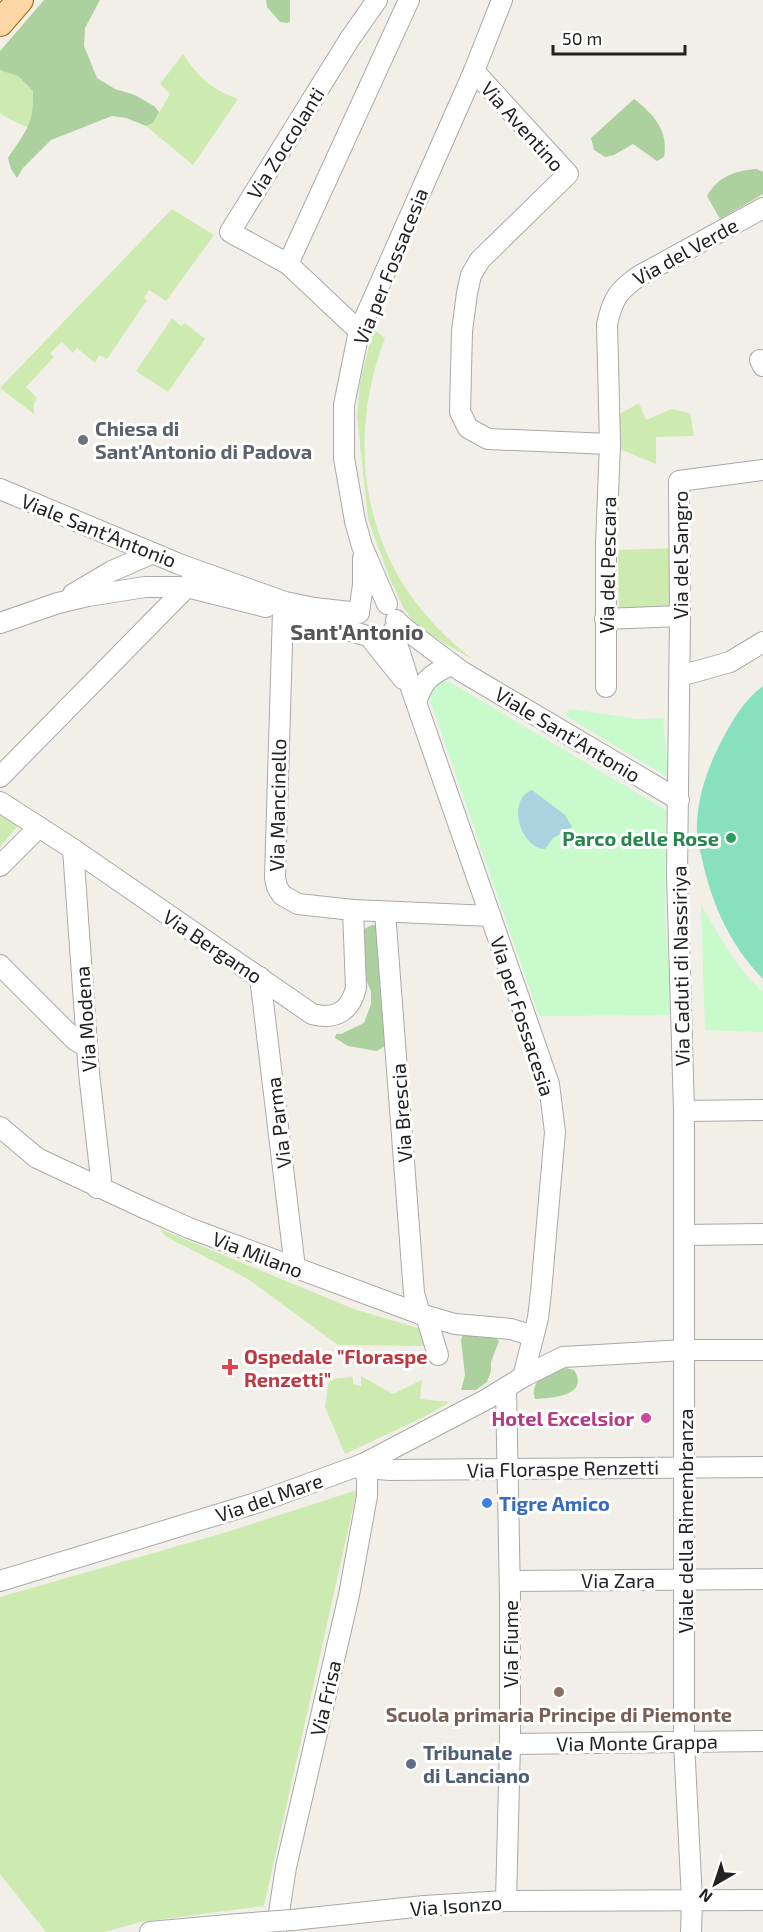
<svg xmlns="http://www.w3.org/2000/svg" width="763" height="1932" font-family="'Exo 2',sans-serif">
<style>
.grass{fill:#cdebb0}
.forest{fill:#add19e}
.park{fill:#c8facc}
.pitch{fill:#88e0be}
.water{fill:#aad3df}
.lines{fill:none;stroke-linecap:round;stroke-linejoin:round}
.minor-casing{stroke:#a9a9a9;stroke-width:22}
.major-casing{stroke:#a06b00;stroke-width:28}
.minor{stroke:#fff;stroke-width:20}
.major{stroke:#fcd6a4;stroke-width:26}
.minor-bridge-casing{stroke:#a9a9a9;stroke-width:22;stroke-linecap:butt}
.minor-bridge{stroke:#fff;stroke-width:20}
.worship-dot{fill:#6b7280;stroke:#fff;stroke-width:2}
.leisure-dot{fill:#2e9e5b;stroke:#fff;stroke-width:2}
.health-dot{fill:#e0444e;stroke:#fff;stroke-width:2}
.hotel-dot{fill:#d1479c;stroke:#fff;stroke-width:2}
.shop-dot{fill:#3f7fe0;stroke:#fff;stroke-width:2}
.education-dot{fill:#8d6e63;stroke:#fff;stroke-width:2}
.service-dot{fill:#5c6f8a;stroke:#fff;stroke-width:2}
.labels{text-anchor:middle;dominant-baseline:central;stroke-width:6;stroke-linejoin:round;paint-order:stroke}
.street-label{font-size:20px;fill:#222;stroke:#fff}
.worship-label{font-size:20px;font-weight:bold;fill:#5b616d;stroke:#fff;text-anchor:start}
.leisure-label{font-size:20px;font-weight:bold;fill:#27864d;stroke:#fff;text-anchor:end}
.health-label{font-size:20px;font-weight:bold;fill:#be3a42;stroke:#fff;text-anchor:start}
.hotel-label{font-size:20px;font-weight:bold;fill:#b23c85;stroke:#fff;text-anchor:end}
.shop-label{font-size:20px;font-weight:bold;fill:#366cbe;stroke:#fff;text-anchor:start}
.education-label{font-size:20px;font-weight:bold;fill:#785e54;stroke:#fff}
.service-label{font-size:20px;font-weight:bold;fill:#4e5e75;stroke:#fff;text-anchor:start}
.quarter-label{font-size:22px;font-weight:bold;fill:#555;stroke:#fff}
</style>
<rect width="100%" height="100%" fill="#f2efe9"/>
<g class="grass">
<path d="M183 54C199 78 211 89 238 99L193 165 146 126 153 123 170 94 160 84Z"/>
<polygon points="0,69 2,71 18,76 33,91 33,104 29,128 9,119 0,113"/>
<polygon points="172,209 214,235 166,301 149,290 144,298 147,300 107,359 99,355 95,363 77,348 73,353 62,342 50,353 54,357 26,387 37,398 34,404 34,414 0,388"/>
<polygon points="172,318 181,326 185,323 205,339 168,392 136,371"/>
<path d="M373 329 385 338C349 432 359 538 427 616 441 633 457 646 473 660L416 626 403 607 390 579 368 519 357 416 360 383Z"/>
<polygon points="639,403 646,420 671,409 690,413 694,436 656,437 656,464 617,448 618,415"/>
<polygon points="675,548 676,610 619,610 618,550"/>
<polygon points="0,813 18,826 0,847"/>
<polygon points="160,1229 354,1309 428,1331 432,1346 338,1345 248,1279 165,1236"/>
<polygon points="361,1376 393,1394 422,1380 420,1399 450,1402 424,1417 345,1454 325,1407 329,1379 353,1377 353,1384 361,1386"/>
<polygon points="357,1490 264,1906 141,1922 104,1932 46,1932 0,1874 0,1597 230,1531"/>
</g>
<g class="forest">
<path d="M44 0H100L85 28 84 46 97 78 115 89 135 95 154 106 159 112 153 123 146 126 126 118 112 116 51 140 23 168 17 178 11 169 8 158C25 132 34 125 33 91L18 76 2 71 0 69V51Z"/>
<polygon points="266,0 290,0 290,21 288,23 280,22 267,7"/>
<path d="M634 99C654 114 669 132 664 157L657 161 633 144 614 155 605 157 594 150 591 138Z"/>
<path d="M757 169 763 172V194L720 219 707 196C717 177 736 170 757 169Z"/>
<polygon points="372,925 378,925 388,1038 385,1046 377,1051 348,1046 335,1038 336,1034 341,1034 364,1023 371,1004 371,991 363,973 360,935 366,928"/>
<polygon points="463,1334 493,1336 499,1341 491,1362 491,1371 487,1382 476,1390 461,1390 465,1375 461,1340"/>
<path d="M566 1368 574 1370C590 1396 552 1398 535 1399 529 1379 550 1371 566 1368Z"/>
</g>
<g class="park">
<polygon points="440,679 451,683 666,810 665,914 672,1015 539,1016 430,700 431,686"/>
<polygon points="570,709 638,719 663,718 669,778 564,715"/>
<path d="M701 905C719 935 736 968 763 992V1032L705 1030Z"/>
</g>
<path class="pitch" d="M763 686V979C731 946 713 907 703 863 700 850 696 836 697 823 698 794 709 765 722 740 733 719 744 700 763 686Z"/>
<path class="water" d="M532 790 565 815 572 827 553 838 545 849C520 848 506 800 532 790Z"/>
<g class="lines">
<g class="minor-casing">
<g id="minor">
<polyline points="474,71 568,174 480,260 471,275 467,293 462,331 460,412 468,428 488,439 610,444"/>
<polyline points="288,264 230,232 349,40 377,0"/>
<polyline points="359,331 288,264 409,0"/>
<polyline points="760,360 763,366"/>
<polyline points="0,489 179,564 285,602 314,608 359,613"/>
<polyline points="73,594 112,571 153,553"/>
<polyline points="387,604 362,546 355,521 344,458 344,405 359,331 474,71 502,0"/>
<polyline points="283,611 275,878 277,887 282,895 298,904 353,910 490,916"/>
<polyline points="359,612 363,585 363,558"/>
<polyline points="300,616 364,635"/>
<polyline points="605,619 680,616"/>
<polyline points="396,620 404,628 461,671 679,800"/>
<polyline points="0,623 58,603 88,596 145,587 187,587 266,607"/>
<polyline points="393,631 411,688 549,1084 555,1132 541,1292 538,1318 523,1377"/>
<polyline points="372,640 403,679"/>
<polyline points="680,676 730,662 763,642"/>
<path d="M606 687V544L610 444 607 324C613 298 618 291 639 276L763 208"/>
<path d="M416 702C423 682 428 676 447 667"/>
<polyline points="0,777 187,587 191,581"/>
<path d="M0 802 73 849 312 1014C335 1020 350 1012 356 988L353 910"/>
<polyline points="73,849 89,1073 101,1179 97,1188"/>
<polyline points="0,866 39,827"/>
<polyline points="385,912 414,1293 420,1314"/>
<polyline points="0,965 75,1040 87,1047"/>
<polyline points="260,977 295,1268"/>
<polyline points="684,1111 763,1110"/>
<polyline points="0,1127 37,1158 144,1208 189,1228 420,1314 455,1324 511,1329 533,1336"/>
<polyline points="684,1235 763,1234"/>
<polyline points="426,1316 438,1355"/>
<polyline points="506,1388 510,1597 510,1744 506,1901"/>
<polyline points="363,1464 378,1469 390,1470 763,1467"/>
<polyline points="0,1581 259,1502 363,1464 487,1399 523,1377 563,1357 685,1350 763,1350"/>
<polyline points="510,1581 763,1579"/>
<polyline points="510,1744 763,1741"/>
<polyline points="292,1920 424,1906 506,1901 763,1900"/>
<polyline points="150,1932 239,1924"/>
<polyline points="276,1932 286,1867 349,1595 367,1496 367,1479 363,1464"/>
<polyline points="691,1932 692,1900 684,1742 684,1111 677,874 680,616 679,481 763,470"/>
</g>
</g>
<g class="major-casing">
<polyline id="major" points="0,23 20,0"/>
</g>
<use href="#minor" class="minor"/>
<use href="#major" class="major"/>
<g class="minor-bridge-casing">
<polyline id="minor-bridge" points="239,1924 292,1920"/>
</g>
<use href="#minor-bridge" class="minor-bridge"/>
</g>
<circle class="worship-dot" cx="83" cy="440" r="6"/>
<circle class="leisure-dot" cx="731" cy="838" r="6"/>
<path class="health-dot" d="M227 1358h6v6h6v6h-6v6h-6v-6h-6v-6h6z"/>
<circle class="hotel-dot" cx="646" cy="1418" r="6"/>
<circle class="shop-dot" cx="487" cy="1503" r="6"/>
<circle class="education-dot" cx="559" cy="1692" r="6"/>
<circle class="service-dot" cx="411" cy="1764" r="6"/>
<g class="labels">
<g class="street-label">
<text transform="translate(523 126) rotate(48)">Via Aventino</text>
<text transform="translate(285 143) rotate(-58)">Via Zoccolanti</text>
<text transform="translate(685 251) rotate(-29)">Via del Verde</text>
<text transform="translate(390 266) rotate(-68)">Via per Fossacesia</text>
<text transform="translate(99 530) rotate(22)">Viale Sant'Antonio</text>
<text transform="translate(680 555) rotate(-90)">Via del Sangro</text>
<text transform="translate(607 565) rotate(-89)">Via del Pescara</text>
<text transform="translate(568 734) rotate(31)">Viale Sant'Antonio</text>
<text transform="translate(277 805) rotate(-89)">Via Mancinello</text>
<text transform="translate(213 946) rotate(34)">Via Bergamo</text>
<text transform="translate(680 966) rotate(-91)">Via Caduti di Nassiriya</text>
<text transform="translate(523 1016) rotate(72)">Via per Fossacesia</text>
<text transform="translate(85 1019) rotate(-94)">Via Modena</text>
<text transform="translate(401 1113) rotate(-94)">Via Brescia</text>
<text transform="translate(278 1123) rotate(-97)">Via Parma</text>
<text transform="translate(258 1254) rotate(21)">Via Milano</text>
<text transform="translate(563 1468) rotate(-1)">Via Floraspe Renzetti</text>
<text transform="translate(269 1497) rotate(-19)">Via del Mare</text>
<text transform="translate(685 1521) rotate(-90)">Viale della Rimembranza</text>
<text x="618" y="1580">Via Zara</text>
<text transform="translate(510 1644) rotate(-90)">Via Fiume</text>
<text transform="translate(325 1698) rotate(-77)">Via Frisa</text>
<text transform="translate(637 1742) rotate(-1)">Via Monte Grappa</text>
<text transform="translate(456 1905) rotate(-4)">Via Isonzo</text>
</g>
<g class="worship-label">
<text x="95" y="428">Chiesa di<tspan x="95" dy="23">Sant'Antonio di Padova</tspan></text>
</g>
<g class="leisure-label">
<text x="719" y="838">Parco delle Rose</text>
</g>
<g class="health-label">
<text x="244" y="1356">Ospedale "Floraspe<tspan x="244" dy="23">Renzetti"</tspan></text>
</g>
<g class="hotel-label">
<text x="634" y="1418">Hotel Excelsior</text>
</g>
<g class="shop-label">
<text x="499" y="1503">Tigre Amico</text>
</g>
<g class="education-label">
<text x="559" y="1714">Scuola primaria Principe di Piemonte</text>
</g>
<g class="service-label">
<text x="423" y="1752">Tribunale<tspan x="423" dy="23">di Lanciano</tspan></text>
</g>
<g class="quarter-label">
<text x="357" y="631">Sant'Antonio</text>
</g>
</g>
<g transform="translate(715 1884) rotate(219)" stroke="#ffffff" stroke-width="4.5" paint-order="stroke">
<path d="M0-4.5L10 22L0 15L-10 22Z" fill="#222222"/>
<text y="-9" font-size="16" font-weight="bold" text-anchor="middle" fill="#222222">N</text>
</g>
<path d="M553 45v9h132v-9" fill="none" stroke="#222222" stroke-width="3"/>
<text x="562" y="45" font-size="18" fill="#222222" stroke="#ffffff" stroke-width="4.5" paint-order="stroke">50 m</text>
</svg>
